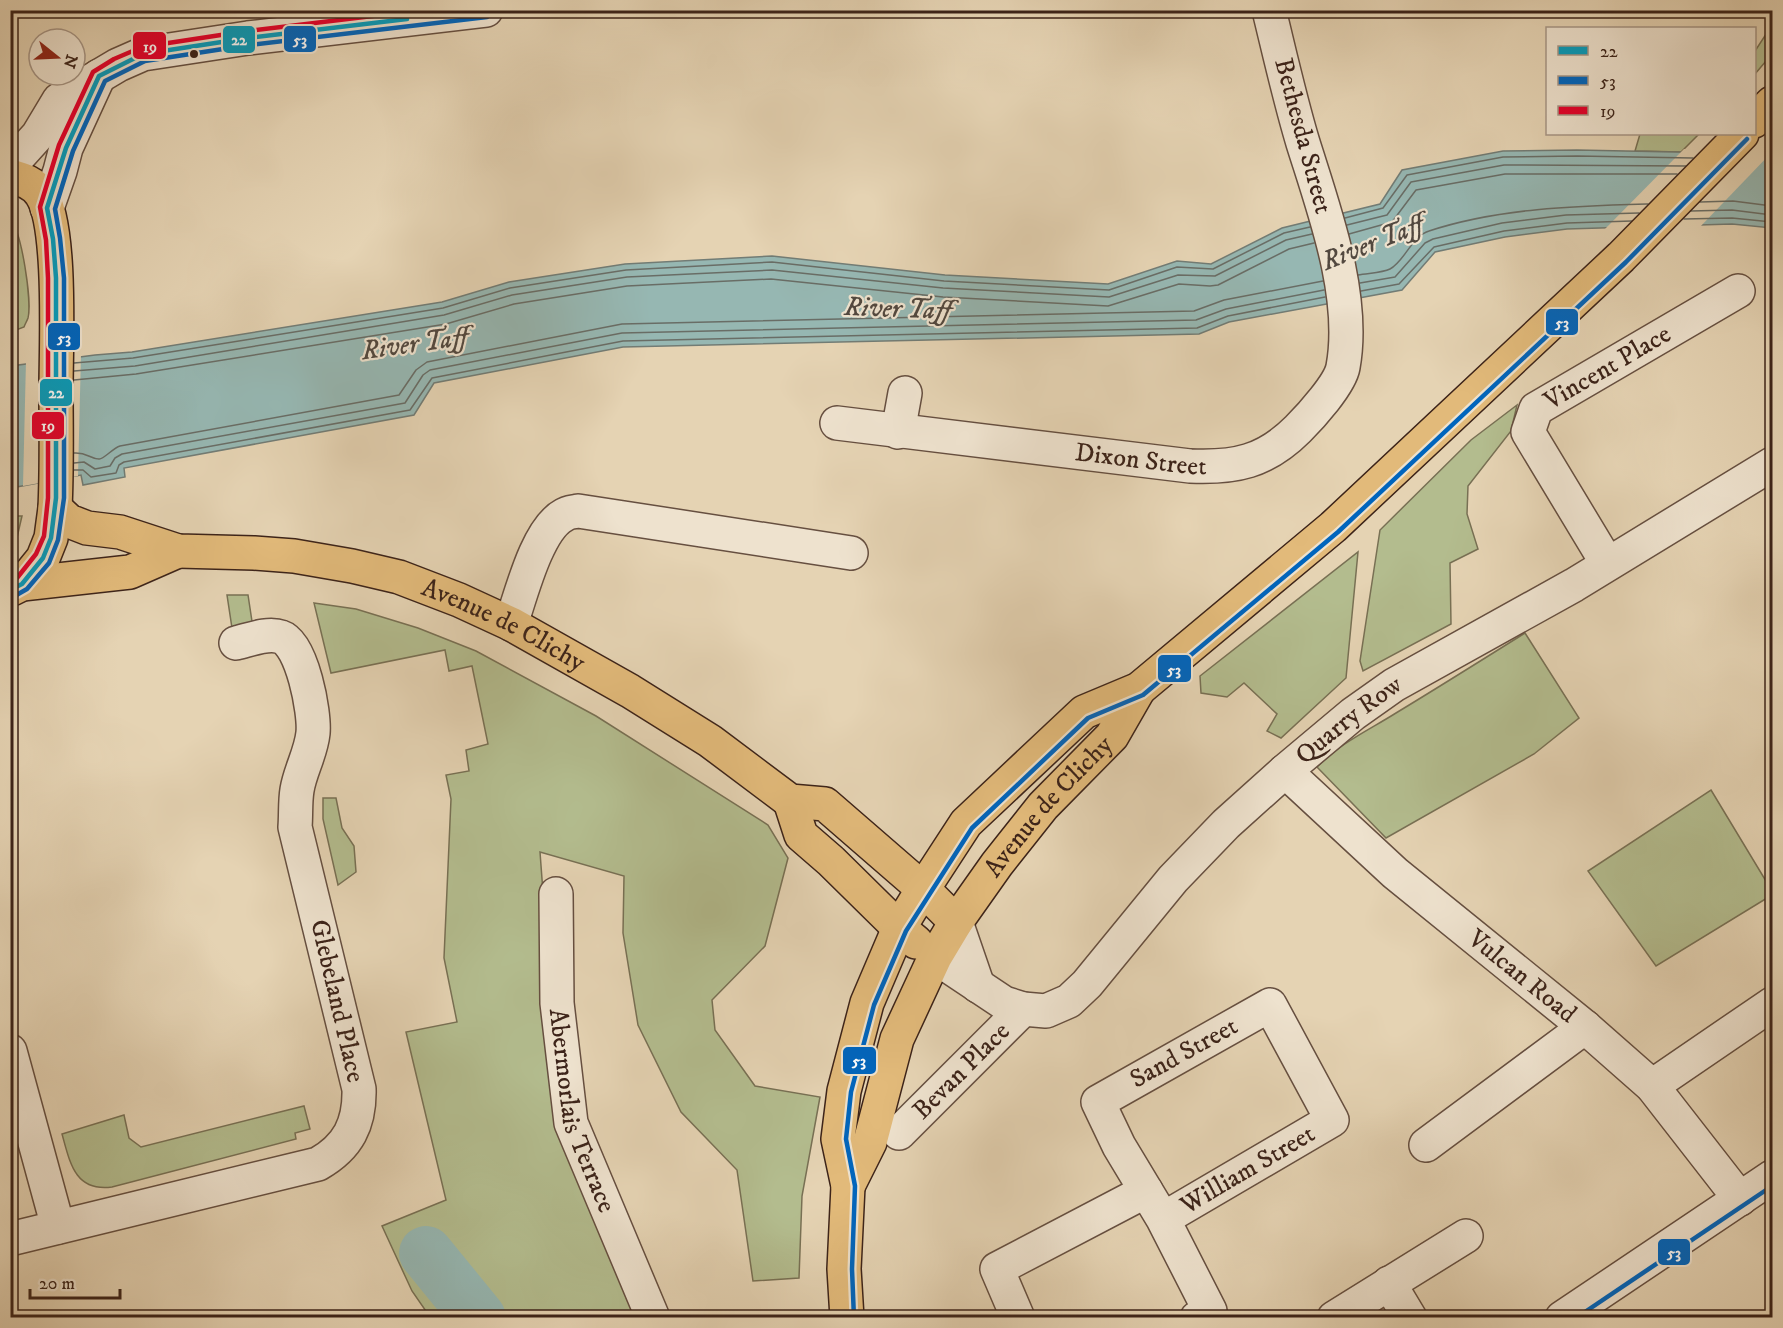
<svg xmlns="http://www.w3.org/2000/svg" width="1783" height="1328" font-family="'IM FELL DW Pica',serif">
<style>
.green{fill:#b3bc8e;stroke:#787054;stroke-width:1.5}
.water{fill:#96b7b2;stroke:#727c75;stroke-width:1.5}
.pier{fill:#e5d3b3}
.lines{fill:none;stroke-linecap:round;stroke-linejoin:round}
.shore{stroke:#696d66;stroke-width:1.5}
.river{stroke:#96b7b2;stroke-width:54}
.minor-casing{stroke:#664f40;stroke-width:36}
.major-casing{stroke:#3c2319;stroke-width:36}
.minor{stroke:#eee2ce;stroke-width:33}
.major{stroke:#e2ba7a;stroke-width:33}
.bus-1-casing{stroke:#eee2ce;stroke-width:9}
.bus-2-casing{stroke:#eee2ce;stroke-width:9}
.bus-3-casing{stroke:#eee2ce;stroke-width:9}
.bus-1{stroke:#069cbc;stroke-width:4.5}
.bus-2{stroke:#0065bd;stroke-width:4.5}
.bus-3{stroke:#e4002b;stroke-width:4.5}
.bus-dot{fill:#3c2319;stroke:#eee2ce;stroke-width:2}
.labels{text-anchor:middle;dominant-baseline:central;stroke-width:4.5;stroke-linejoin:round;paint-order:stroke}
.street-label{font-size:26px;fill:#3c2319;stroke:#eee2ce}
.water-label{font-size:27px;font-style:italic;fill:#52483f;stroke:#eee2ce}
.line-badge{stroke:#eee2ce;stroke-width:2}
.badge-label{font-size:16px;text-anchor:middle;font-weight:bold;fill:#fff}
</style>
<rect width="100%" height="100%" fill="#e5d3b3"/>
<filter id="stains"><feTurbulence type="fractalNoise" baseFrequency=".00333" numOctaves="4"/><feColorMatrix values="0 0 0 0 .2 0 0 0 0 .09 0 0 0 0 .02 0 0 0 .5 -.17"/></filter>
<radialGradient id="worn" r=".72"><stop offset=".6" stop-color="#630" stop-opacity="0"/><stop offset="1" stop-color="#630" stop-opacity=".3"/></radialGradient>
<g class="green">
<polygon points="1772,25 1772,54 1755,74 1755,51"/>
<polygon points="1640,134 1699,134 1681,152 1635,151"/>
<path d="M10 219C22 231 32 302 28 318 27 321 25 324 24 327L11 332Z"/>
<polygon points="1517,405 1511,431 1468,486 1467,514 1478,549 1450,563 1451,624 1363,671 1360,661 1380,530 1471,440"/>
<polygon points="11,516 22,516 16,542 11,550"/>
<polygon points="1358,552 1346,678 1281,738 1267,731 1277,714 1244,683 1227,697 1201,693 1200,676"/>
<polygon points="227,595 248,595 253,628 232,628"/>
<polygon points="314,603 356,609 418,628 476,651 596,716 768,825 788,858 765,946 712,1000 715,1030 755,1086 820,1097 802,1196 799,1278 753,1281 737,1170 681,1112 638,1025 623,933 624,876 540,852 559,1108 646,1317 430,1317 412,1291 382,1226 446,1200 406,1032 457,1022 444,958 451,799 446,775 469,771 466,750 488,744 472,666 449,671 445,650 331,673"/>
<path d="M1525 633 1579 718 1534 754 1386 838 1317 767C1340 743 1369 730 1396 713 1439 687 1482 660 1525 633Z"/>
<polygon points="1711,790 1772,891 1772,895 1656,966 1588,871"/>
<polygon points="323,798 336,798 342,828 354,846 356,872 338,885 323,819"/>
<path d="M304 1106 310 1129 295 1133 296 1139 112 1187C75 1192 70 1163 62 1134L124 1115 129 1138 141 1147Z"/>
</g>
<polygon class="water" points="1577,150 1772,154 1772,228 1732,224 1567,229 1505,237 1435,252 1402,290 1229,322 1199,334 623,347 434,383 414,415 124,468 125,477 83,485 81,475 11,488 11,366 95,355 132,352 442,302 509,282 625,264 772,256 945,275 1108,284 1177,261 1211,264 1282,228 1380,204 1402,170 1503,151"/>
<g class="pier">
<polygon points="1684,149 1772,152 1699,228 1604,230"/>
<polygon points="81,353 78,476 23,486 26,361"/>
</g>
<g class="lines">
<g class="shore">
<polyline points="1700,202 1733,201 1772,206"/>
<polyline points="1691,211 1732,210 1772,215"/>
<polyline points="1345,218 1383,208 1407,175 1503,157 1577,156 1693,158"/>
<polyline points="1684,219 1732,218 1772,222"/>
<polyline points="1347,225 1387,215 1411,182 1504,165 1686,166"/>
<polyline points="1349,234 1392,222 1416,190 1505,174 1677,174"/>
<path d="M1358 275C1368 273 1382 273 1390 269 1404 262 1412 236 1429 231 1499 208 1576 206 1648 204"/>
<polyline points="1360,283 1395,277 1425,243 1433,239 1502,223 1566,215 1639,213"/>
<polyline points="1361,291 1399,284 1434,247 1504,231 1567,223 1632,221"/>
<polyline points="74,363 133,358 443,308 510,288 626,270 772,262 944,281 1109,290 1177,267 1213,269 1284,233 1310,227"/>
<polyline points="74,371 135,366 444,315 512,295 627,277 772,270 943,288 1109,297 1178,275 1215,276 1286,240 1312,234"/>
<polyline points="74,380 136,374 446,324 514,304 627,286 771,279 943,297 1108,306 1179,284 1210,286 1218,285 1289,249 1314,243"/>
<path d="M74 453C87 452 90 459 99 459 103 460 113 448 120 446L399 395 416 370 427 362 622 324 1194 311 1224 300 1323 281"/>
<polyline points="74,463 84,462 95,469 110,466 115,458 122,454 405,403 423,375 430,370 622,333 1196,320 1226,309 1324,290"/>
<polyline points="74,470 83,470 91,477 116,473 119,465 124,462 410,410 432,378 623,341 1197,328 1228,316 1325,297"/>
</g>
<polyline class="river" points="426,1253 479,1318"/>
<g class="minor-casing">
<g id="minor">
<polyline points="10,166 38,135 59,100 118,65 143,54 248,38 486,10"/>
<polyline points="47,208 60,171 66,148 99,76"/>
<path id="s1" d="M837 423 1190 466C1235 468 1265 462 1298 429 1311 416 1340 384 1343 367 1356 296 1324 210 1303 143 1290 100 1280 55 1269 10"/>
<polyline points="898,432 905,393"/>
<path id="s2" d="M1607 563 1528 432 1536 409 1738 291"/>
<path d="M511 624C521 595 537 529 564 515 568 512 574 512 578 511L851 553"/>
<path id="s3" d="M1285 771 1395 873 1585 1027 1652 1086 1740 1199"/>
<path id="s4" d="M556 894 557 1003 571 1123 653 1318"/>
<polyline points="956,922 978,986"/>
<path id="s5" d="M935 957 1004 1003 1023 1009 1046 1011 1069 1001 1087 984 1173 879 1226 824 1285 771 1353 714 1394 685 1574 585 1772 464"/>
<polyline points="10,1051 58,1227"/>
<polyline points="1652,1086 1772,1004"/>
<path id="s6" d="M899 1133 1023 1009"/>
<polyline points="1426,1145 1585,1027"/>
<path id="s7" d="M1163 1219 1332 1120 1270 1005 1098 1102 1119 1146 1163 1219 1210 1311 1197 1318"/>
<path d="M10 1239 318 1164C348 1147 360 1124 359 1089L295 827C296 815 295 802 297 790 300 771 311 753 313 733 315 712 302 644 281 637 268 632 249 640 236 643"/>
<polyline points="1389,1283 1410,1318"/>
<polyline points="1018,1318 997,1269 1146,1191"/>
<polyline points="1334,1318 1466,1236"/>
<polyline points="1562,1318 1772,1177"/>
</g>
</g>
<g class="major-casing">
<g id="major">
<polyline points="1754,121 1772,103"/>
<path d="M10 176C22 179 34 183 41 194 62 225 56 347 56 389 56 429 57 468 55 508L51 538 43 558 22 584"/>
<path id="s8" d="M55 508 69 521 87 528 120 532 178 551 254 553 294 556 352 566 399 577 459 600 511 624 630 691 710 741 790 801 825 804 923 889 956 922"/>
<polyline points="12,589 22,584 130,572 178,551"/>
<polyline points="790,801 801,835 831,861 899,928 916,942"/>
<path id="s9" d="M848 1186 870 1142 897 1039 935 957 956 922 997 864 1043 806 1112 736 1139 689"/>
<polyline points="847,1318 844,1269 848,1186 838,1139 844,1091 867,1003 899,928 923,889 966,823 1084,712 1139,689 1333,527 1621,257 1742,134"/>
</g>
</g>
<use href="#minor" class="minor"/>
<use href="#major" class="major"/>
<g class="bus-1-casing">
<polyline id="bus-1" points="10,590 22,584 43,558 51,538 56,498 56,278 53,239 47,208 66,148 99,76 143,54 248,38 407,19"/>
</g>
<g class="bus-2-casing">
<g id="bus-2">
<polyline points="13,597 27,589 49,563 58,540 64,498 64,278 60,238 55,209 73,151 105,81 145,61 249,45 487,17"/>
<polyline points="854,1318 852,1269 855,1186 846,1139 851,1092 874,1005 906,931 972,828 1088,718 1143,695 1338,532 1626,262 1747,139"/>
<polyline points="1576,1318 1772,1186"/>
</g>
</g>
<g class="bus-3-casing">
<polyline id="bus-3" points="10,581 17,578 36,554 44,536 48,498 48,278 46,240 40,207 59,145 93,72 114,59 142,47 247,31 406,12"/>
</g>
<use href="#bus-1" class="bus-1"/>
<use href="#bus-2" class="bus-2"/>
<use href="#bus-3" class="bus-3"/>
</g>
<circle class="bus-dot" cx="194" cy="54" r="5"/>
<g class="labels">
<g class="street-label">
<text transform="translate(1303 136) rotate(75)">Bethesda Street</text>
<text stroke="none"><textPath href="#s2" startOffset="260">Vincent Place</textPath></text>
<text stroke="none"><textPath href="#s1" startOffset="306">Dixon Street</textPath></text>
<text stroke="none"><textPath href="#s8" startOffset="471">Avenue de Clichy</textPath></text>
<text stroke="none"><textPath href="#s5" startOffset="549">Quarry Row</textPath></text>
<text stroke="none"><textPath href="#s9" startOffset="435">Avenue de Clichy</textPath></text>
<text stroke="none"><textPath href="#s3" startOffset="314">Vulcan Road</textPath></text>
<text transform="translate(337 1001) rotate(77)">Glebeland Place</text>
<text transform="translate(1184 1053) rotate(-29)">Sand Street</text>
<text stroke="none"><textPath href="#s6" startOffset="88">Bevan Place</textPath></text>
<text stroke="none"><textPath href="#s4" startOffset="220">Abermorlais Terrace</textPath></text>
<text stroke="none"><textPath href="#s7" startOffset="98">William Street</textPath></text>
</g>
<g class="water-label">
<text transform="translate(1373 243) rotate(-22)">River Taff</text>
<text transform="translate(898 309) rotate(2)">River Taff</text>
<text transform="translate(415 344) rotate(-8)">River Taff</text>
</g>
</g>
<g class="line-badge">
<rect x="283" y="25" width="34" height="28" rx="6" fill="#0065bd"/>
<rect x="222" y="25" width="34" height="29" rx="6" fill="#069cbc"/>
<rect x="132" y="31" width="35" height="29" rx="6" fill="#e4002b"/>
<rect x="1545" y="308" width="34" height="28" rx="6" fill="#0065bd"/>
<rect x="47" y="322" width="34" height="29" rx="6" fill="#0065bd"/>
<rect x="39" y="378" width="34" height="29" rx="6" fill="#069cbc"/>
<rect x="31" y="411" width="34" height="29" rx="6" fill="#e4002b"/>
<rect x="1157" y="654" width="35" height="29" rx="6" fill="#0065bd"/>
<rect x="842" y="1046" width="35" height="29" rx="6" fill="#0065bd"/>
<rect x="1657" y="1238" width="34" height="28" rx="6" fill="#0065bd"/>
</g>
<g class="badge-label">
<text x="300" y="45">53</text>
<text x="239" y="45">22</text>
<text x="150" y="52">19</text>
<text x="1562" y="328">53</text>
<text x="64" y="343">53</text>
<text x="56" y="398">22</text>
<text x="48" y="431">19</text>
<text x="1174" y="675">53</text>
<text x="859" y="1066">53</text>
<text x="1674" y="1258">53</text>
</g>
<rect width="1783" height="1328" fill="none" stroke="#e5d3b3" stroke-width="36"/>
<rect x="12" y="12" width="1759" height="1304" fill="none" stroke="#3c2319" stroke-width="3"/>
<rect x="18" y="18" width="1747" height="1292" fill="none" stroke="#3c2319" stroke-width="1.5"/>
<rect x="1546" y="27" width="210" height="108" fill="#eee2ce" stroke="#a79686" stroke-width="1.5"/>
<rect x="1558" y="46" width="30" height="9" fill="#069cbc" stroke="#a79686" stroke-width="1.5"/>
<text x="1600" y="57" font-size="18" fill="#3c2319">22</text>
<rect x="1558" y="76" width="30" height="9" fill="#0065bd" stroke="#a79686" stroke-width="1.5"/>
<text x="1600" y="87" font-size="18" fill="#3c2319">53</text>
<rect x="1558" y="106" width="30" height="9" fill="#e4002b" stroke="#a79686" stroke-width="1.5"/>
<text x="1600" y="117" font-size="18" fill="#3c2319">19</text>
<g transform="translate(57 57) rotate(108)"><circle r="28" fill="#eee2ce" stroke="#a79686" stroke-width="1.5"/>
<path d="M0-4.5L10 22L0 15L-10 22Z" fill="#8f2418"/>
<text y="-9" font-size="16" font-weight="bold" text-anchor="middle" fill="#3c2319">N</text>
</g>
<path d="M30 1289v9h90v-9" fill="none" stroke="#3c2319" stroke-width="3"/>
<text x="39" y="1289" font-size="18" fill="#3c2319" stroke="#eee2ce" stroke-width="4.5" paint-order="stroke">20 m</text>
<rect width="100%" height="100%" filter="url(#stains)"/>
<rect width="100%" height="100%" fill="url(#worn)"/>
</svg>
